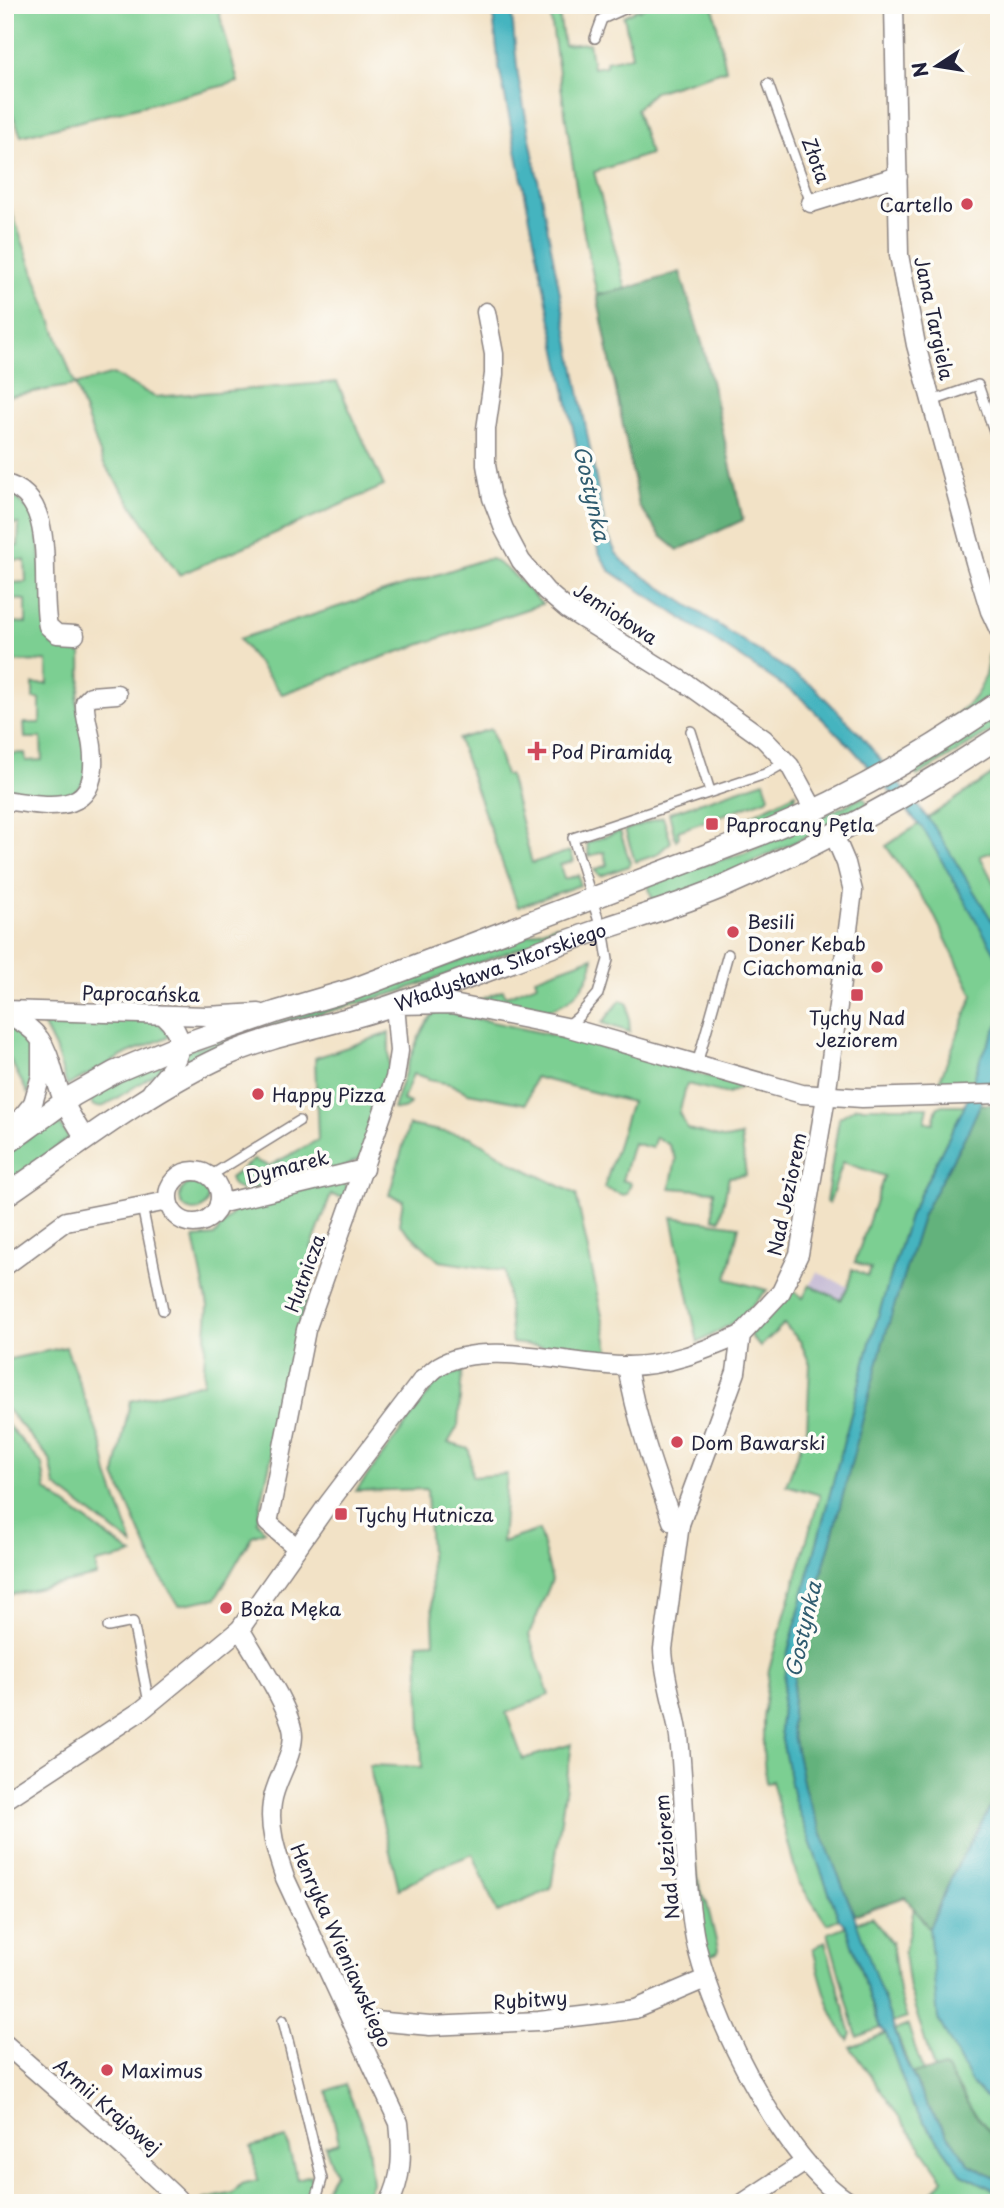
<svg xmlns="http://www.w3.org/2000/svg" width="1004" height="2208" font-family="'Playpen Sans',sans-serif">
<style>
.industrial{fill:#c9bfd7}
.green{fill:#7bcf92;stroke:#4e7866;stroke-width:2}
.forest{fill:#64b27c;stroke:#436a5c;stroke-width:2}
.water{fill:#45b4bf;stroke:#346b7d;stroke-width:2}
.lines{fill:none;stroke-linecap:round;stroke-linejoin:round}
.service-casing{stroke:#8a8280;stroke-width:12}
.minor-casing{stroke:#8a8280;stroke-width:21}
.tertiary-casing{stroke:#8a8280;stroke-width:24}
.service{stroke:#fff;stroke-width:9}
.minor{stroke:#fff;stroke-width:18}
.tertiary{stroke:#fff;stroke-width:21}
.poi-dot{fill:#d1495b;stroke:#fdfcf7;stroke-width:2.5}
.labels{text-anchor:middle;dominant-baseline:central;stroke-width:7;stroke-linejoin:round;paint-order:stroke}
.street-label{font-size:19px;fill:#22223b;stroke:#fdfcf7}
.poi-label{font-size:19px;fill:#22223b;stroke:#fdfcf7;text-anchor:start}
.water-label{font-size:21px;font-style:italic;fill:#305c70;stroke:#fdfcf7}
</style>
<rect width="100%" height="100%" fill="#fdfcf7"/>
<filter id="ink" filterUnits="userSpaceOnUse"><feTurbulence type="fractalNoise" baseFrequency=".0143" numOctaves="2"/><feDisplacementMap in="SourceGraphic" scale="14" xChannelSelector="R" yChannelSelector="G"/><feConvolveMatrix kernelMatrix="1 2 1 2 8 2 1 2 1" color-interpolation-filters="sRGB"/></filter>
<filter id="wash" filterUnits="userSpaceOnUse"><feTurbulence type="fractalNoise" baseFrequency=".00686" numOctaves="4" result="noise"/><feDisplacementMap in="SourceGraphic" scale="28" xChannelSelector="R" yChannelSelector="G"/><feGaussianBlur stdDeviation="1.57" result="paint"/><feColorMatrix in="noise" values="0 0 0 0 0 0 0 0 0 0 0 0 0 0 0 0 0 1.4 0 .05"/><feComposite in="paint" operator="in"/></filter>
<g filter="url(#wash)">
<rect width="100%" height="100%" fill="#f2e2c6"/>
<polygon class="industrial" points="817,1272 848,1287 841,1301 810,1285"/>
<g class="green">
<polygon points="5,5 217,5 238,82 21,136 5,95"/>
<polygon points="565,5 625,5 559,14 564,45 589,43 593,68 606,66 606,61 632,56 624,16 639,8 640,10 647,5 713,5 726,70 654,92 636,109 650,154 594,172 626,289 597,295 581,219 549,6"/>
<polygon points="8,202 75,385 113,374 155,397 337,382 384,486 179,575 103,462 75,385 5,397 5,203"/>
<path d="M5 488 35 515 52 645H77V648H81C81 660 82 674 80 686 79 692 77 697 77 702 79 722 87 742 87 762 88 811 36 796 5 792V754L25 753 26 761 42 760 41 738H25L24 723H40V699H33V684H48L47 661 5 662V615H11V622L26 623V600L5 599V576H10L11 583 26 582 25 560H5V546H18L19 524 5 523Z"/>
<polygon points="492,559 511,572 542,604 383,657 282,694 239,639 482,560"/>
<path d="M996 648 999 653V687L993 694 944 726 943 724C972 703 986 692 988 654Z"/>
<polygon points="999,714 999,727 917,776 912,769"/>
<polygon points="491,729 505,775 509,775 532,863 570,851 574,861 560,865 564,879 579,875 580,885 518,907 458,739"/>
<polygon points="999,770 999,850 980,856 999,893 999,1085 938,1085 973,995 932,911 886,846"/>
<polygon points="764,781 769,796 767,799 678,831 679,837 676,840 675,838 669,813"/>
<path d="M796 793C793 823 768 819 745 823L746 818Z"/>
<polygon points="863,797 868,804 821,830 655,907 647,882 745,853"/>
<polygon points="663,817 671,842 656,855 635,862 625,830"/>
<polygon points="620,831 630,862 629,866 600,876 594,870 607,865 604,852 589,856 587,843"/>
<polygon points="555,925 561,926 560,933 399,992 279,1025 184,1063 186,1051 384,988"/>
<path d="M593 957C593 969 588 979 581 988 553 1024 510 1010 472 1003L503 990 506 996 537 984 535 978Z"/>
<polygon points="621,1000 628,1004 630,1032 602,1023"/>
<path d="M436 1012H446L579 1041 743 1086 728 1094 687 1084 679 1113 688 1129 726 1139 741 1136 746 1175 729 1177 720 1220 713 1218 714 1191 670 1188 676 1159 669 1145 656 1137 652 1148 633 1143 622 1180 631 1183 627 1194 623 1195 604 1188 631 1102 535 1077 526 1104 468 1093 450 1084 428 1080V1078L413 1074 403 1100 410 1103C406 1110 401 1110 393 1109 400 1088 419 1023 436 1012Z"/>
<polygon points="41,1020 157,1020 170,1036 128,1053 67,1086 55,1048"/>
<path d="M5 1025C35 1044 36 1063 28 1094L5 1050Z"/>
<path d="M389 1033V1067L361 1158 340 1169 246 1191C237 1189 232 1187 230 1178L254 1160 269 1166 318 1140 315 1058Z"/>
<polygon points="171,1057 158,1072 104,1106 97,1107 92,1105 91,1098 97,1090"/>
<polygon points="942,1105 965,1105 910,1214 871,1339 786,1660 780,1730 794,1798 839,1919 827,1924 798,1881 772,1781 766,1784 763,1751 763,1718 769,1669 820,1495 786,1485 807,1429 810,1364 800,1341 784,1324 760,1347 750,1335 792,1290 803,1298 810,1285 841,1300 848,1287 852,1269 868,1276 871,1269 855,1262 884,1176 843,1162 829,1204 826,1202 839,1118 856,1107 928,1107 925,1122 933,1123 937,1108"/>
<polygon points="54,1117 59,1117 60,1125 69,1138 5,1185 5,1156"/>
<polygon points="409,1125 471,1137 517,1165 576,1194 610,1354 512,1343 505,1271 439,1261 399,1224 403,1200 389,1195"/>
<polygon points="345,1180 347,1189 345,1198 331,1195 311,1249 323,1253 303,1311 257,1522 265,1531 252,1536 216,1598 179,1605 157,1571 115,1475 130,1401 203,1383 208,1306 194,1238 214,1236 241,1203"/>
<circle cx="194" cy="1197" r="14"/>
<polygon points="672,1217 739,1226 727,1279 767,1290 741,1318 698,1343"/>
<polygon points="66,1347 103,1448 108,1475 133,1545 55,1486 50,1459 5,1407 5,1360"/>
<polygon points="462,1371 458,1426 448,1443 469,1449 472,1477 507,1474 502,1542 539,1530 552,1580 529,1635 549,1695 506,1713 523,1759 572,1744 551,1889 497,1913 473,1854 440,1867 399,1889 369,1765 422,1767 418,1643 434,1642 427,1489 356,1491 439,1380"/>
<polygon points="5,1422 42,1464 46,1490 133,1555 96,1563 96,1576 5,1596"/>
<polygon points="695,1862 700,1889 707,1903 718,1949 717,1953 706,1957 698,1920"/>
<polygon points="914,1908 929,1928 999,2092 999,2143 971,2109 946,2068 934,2070 909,1989 904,1954"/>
<polygon points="871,1917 892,1943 900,1997 907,2018 892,2023 856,1923"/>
<polygon points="846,1926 880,2028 857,2037 828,1933"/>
<path d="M825 1941 851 2034 848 2040C829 2016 821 1979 813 1949Z"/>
<polygon points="908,2025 923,2072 912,2073 895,2030"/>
<polygon points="886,2033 912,2105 962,2174 999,2192 999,2203 924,2203 943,2179 850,2047"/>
<polygon points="345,2084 367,2137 372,2183 363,2203 322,2203 324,2191 335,2173 325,2146 339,2142 327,2091"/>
<polygon points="286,2138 297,2179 311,2175 313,2185 309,2203 205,2203 203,2200 233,2193 241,2184 258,2180 251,2147"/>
</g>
<g class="forest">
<polygon points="680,272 703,346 743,520 678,550 661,536 639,506 597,295 626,289"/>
<polygon points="979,1104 999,1105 999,1792 954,1872 929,1928 905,1897 854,1915 805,1791 791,1727 795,1663 830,1544 883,1342 923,1214 970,1127"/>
<polygon points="946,2068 971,2109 999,2143 999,2180 969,2164 926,2104 912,2073"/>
</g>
<g class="water">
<polygon points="492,5 511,5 518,76 606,531 616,553 628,566 814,687 859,733 933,825 999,932 999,960 924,830 850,746 800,697 609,570 598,551 499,67"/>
<polygon points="999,1022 999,1063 970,1127 923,1214 883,1342 830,1544 795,1663 791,1727 805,1791 854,1915 904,2057 926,2104 969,2164 999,2180 999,2192 962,2174 912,2105 886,2033 880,2028 846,1926 839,1919 794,1798 780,1730 786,1660 871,1339 910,1214 965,1105 980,1060"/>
<polygon points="999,1792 999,2108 973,2086 938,2019 929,1928 954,1872"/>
</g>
</g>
<g filter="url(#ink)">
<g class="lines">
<g class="service-casing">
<g id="service">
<polyline points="595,38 602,19 633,5"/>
<polyline points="768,84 811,203"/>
<polyline points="932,401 978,385 999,445"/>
<polyline points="691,731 710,791"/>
<polyline points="567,1026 578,1017 598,994 608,960 605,941 573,838 765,774 786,762"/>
<polyline points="697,1064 728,954"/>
<polyline points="210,1176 299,1121"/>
<polyline points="142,1206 163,1310"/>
<polyline points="108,1627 133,1622 149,1703"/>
<polyline points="283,2020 322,2179 315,2203"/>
</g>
</g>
<g class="minor-casing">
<g id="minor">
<polyline points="894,5 899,255 916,345 975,562 990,611 999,630"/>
<polyline points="811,203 898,176"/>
<polyline points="486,312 494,354 494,374 486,429 486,465 492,498 504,529 521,561 546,591 567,609 690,686 764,739 790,766 815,812"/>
<path d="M5 484C60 496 39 585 48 626L57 634 75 635"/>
<path d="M5 800C57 808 101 815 92 746 90 731 84 716 85 702L91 696 117 694"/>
<path d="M834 835 846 863 853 891 826 1097 799 1254 781 1292 741 1335 736 1372 680 1524 663 1649C664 1679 675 1707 679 1737 686 1802 683 1868 694 1933 707 2009 783 2163 851 2203"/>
<polyline points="5,1010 207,1016 259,1013"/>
<path d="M5 1014C54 1034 46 1061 64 1102 70 1115 79 1128 86 1140"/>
<path d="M152 1091C175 1065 195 1044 163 1015"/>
<polyline points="5,1138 33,1103 41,1076 41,1045"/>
<circle cx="194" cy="1197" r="26"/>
<polyline points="219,1204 364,1169"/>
<polyline points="5,1266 66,1221 168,1201"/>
<path d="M627 1366C636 1419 654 1470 672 1521L680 1524"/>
<polyline points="297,1548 268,1523 306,1330 395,1078 399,1051 395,1005 453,1004 566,1027 802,1094 862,1098 999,1094"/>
<path d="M240 1629C253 1652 293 1712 293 1736 292 1760 275 1780 272 1803 268 1829 277 1854 285 1878L399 2123C402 2151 403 2178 389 2203"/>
<path d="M5 1800 142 1710 240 1629 328 1504 422 1380C428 1376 433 1370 439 1366 485 1338 576 1367 628 1366 668 1366 705 1350 741 1335"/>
<polyline points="352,2019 430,2026 539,2021 607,2013 635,2009 705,1979"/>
<polyline points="5,2044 123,2147 182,2203"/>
<polyline points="743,2203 805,2162"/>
</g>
</g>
<g class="tertiary-casing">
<g id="tertiary">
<path d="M5 1145 74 1095 115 1072 172 1048 276 1012 354 989 759 835C844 800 923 755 999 702"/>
<path id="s1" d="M5 1196C75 1148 147 1091 224 1056 281 1031 342 1024 399 1003 467 979 534 952 602 929 644 915 686 903 727 885 822 843 913 794 999 737"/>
</g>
</g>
<use href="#service" class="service"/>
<use href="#minor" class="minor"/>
<use href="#tertiary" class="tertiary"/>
</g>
</g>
<g class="poi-dot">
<circle cx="967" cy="204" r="7"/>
<path d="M533.5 740.5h7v7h7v7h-7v7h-7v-7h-7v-7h7z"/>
<rect x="705" y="817" width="14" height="14" rx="3.5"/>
<circle cx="733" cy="932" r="7"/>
<circle cx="877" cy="967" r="7"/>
<rect x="850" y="988" width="14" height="14" rx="3.5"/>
<circle cx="258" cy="1094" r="7"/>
<circle cx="677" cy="1442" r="7"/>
<rect x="334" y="1507" width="14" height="14" rx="3.5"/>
<circle cx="226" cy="1608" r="7"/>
<circle cx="107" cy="2070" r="7"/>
</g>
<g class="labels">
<g class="street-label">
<text transform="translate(817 160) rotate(70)">Złota</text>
<text transform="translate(935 318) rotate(78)">Jana Targiela</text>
<text transform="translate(616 613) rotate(33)">Jemiołowa</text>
<text stroke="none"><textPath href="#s1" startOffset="551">Władysława Sikorskiego</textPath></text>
<text transform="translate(141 993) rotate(1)">Paprocańska</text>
<text transform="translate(287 1166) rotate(-14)">Dymarek</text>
<text transform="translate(786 1194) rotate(-78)">Nad Jeziorem</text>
<text transform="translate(304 1273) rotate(-70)">Hutnicza</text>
<text transform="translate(666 1857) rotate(-95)">Nad Jeziorem</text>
<text transform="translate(342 1945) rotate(66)">Henryka Wieniawskiego</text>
<text transform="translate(530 1999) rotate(-4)">Rybitwy</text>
<text transform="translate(108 2106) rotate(41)">Armii Krajowej</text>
</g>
<g class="poi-label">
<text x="953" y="204" text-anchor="end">Cartello</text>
<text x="551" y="751">Pod Piramidą</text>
<text x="726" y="824">Paprocany Pętla</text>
<text x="747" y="921">Besili<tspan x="747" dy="22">Doner Kebab</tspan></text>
<text x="863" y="967" text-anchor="end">Ciachomania</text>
<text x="857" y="1017" text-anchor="middle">Tychy Nad<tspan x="857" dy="22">Jeziorem</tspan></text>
<text x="272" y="1094">Happy Pizza</text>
<text x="691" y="1442">Dom Bawarski</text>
<text x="355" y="1514">Tychy Hutnicza</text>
<text x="240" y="1608">Boża Męka</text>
<text x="121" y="2070">Maximus</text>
</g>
<g class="water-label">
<text transform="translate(593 493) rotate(77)">Gostynka</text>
<text transform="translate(802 1629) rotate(-77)">Gostynka</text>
</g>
</g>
<rect width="1004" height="2208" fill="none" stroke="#fdfcf7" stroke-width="28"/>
<g transform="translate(937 66) rotate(258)" stroke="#fdfcf7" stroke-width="5" paint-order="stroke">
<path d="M0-5L12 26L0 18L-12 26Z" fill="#22223b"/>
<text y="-10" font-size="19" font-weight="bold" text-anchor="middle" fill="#22223b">N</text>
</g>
</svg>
